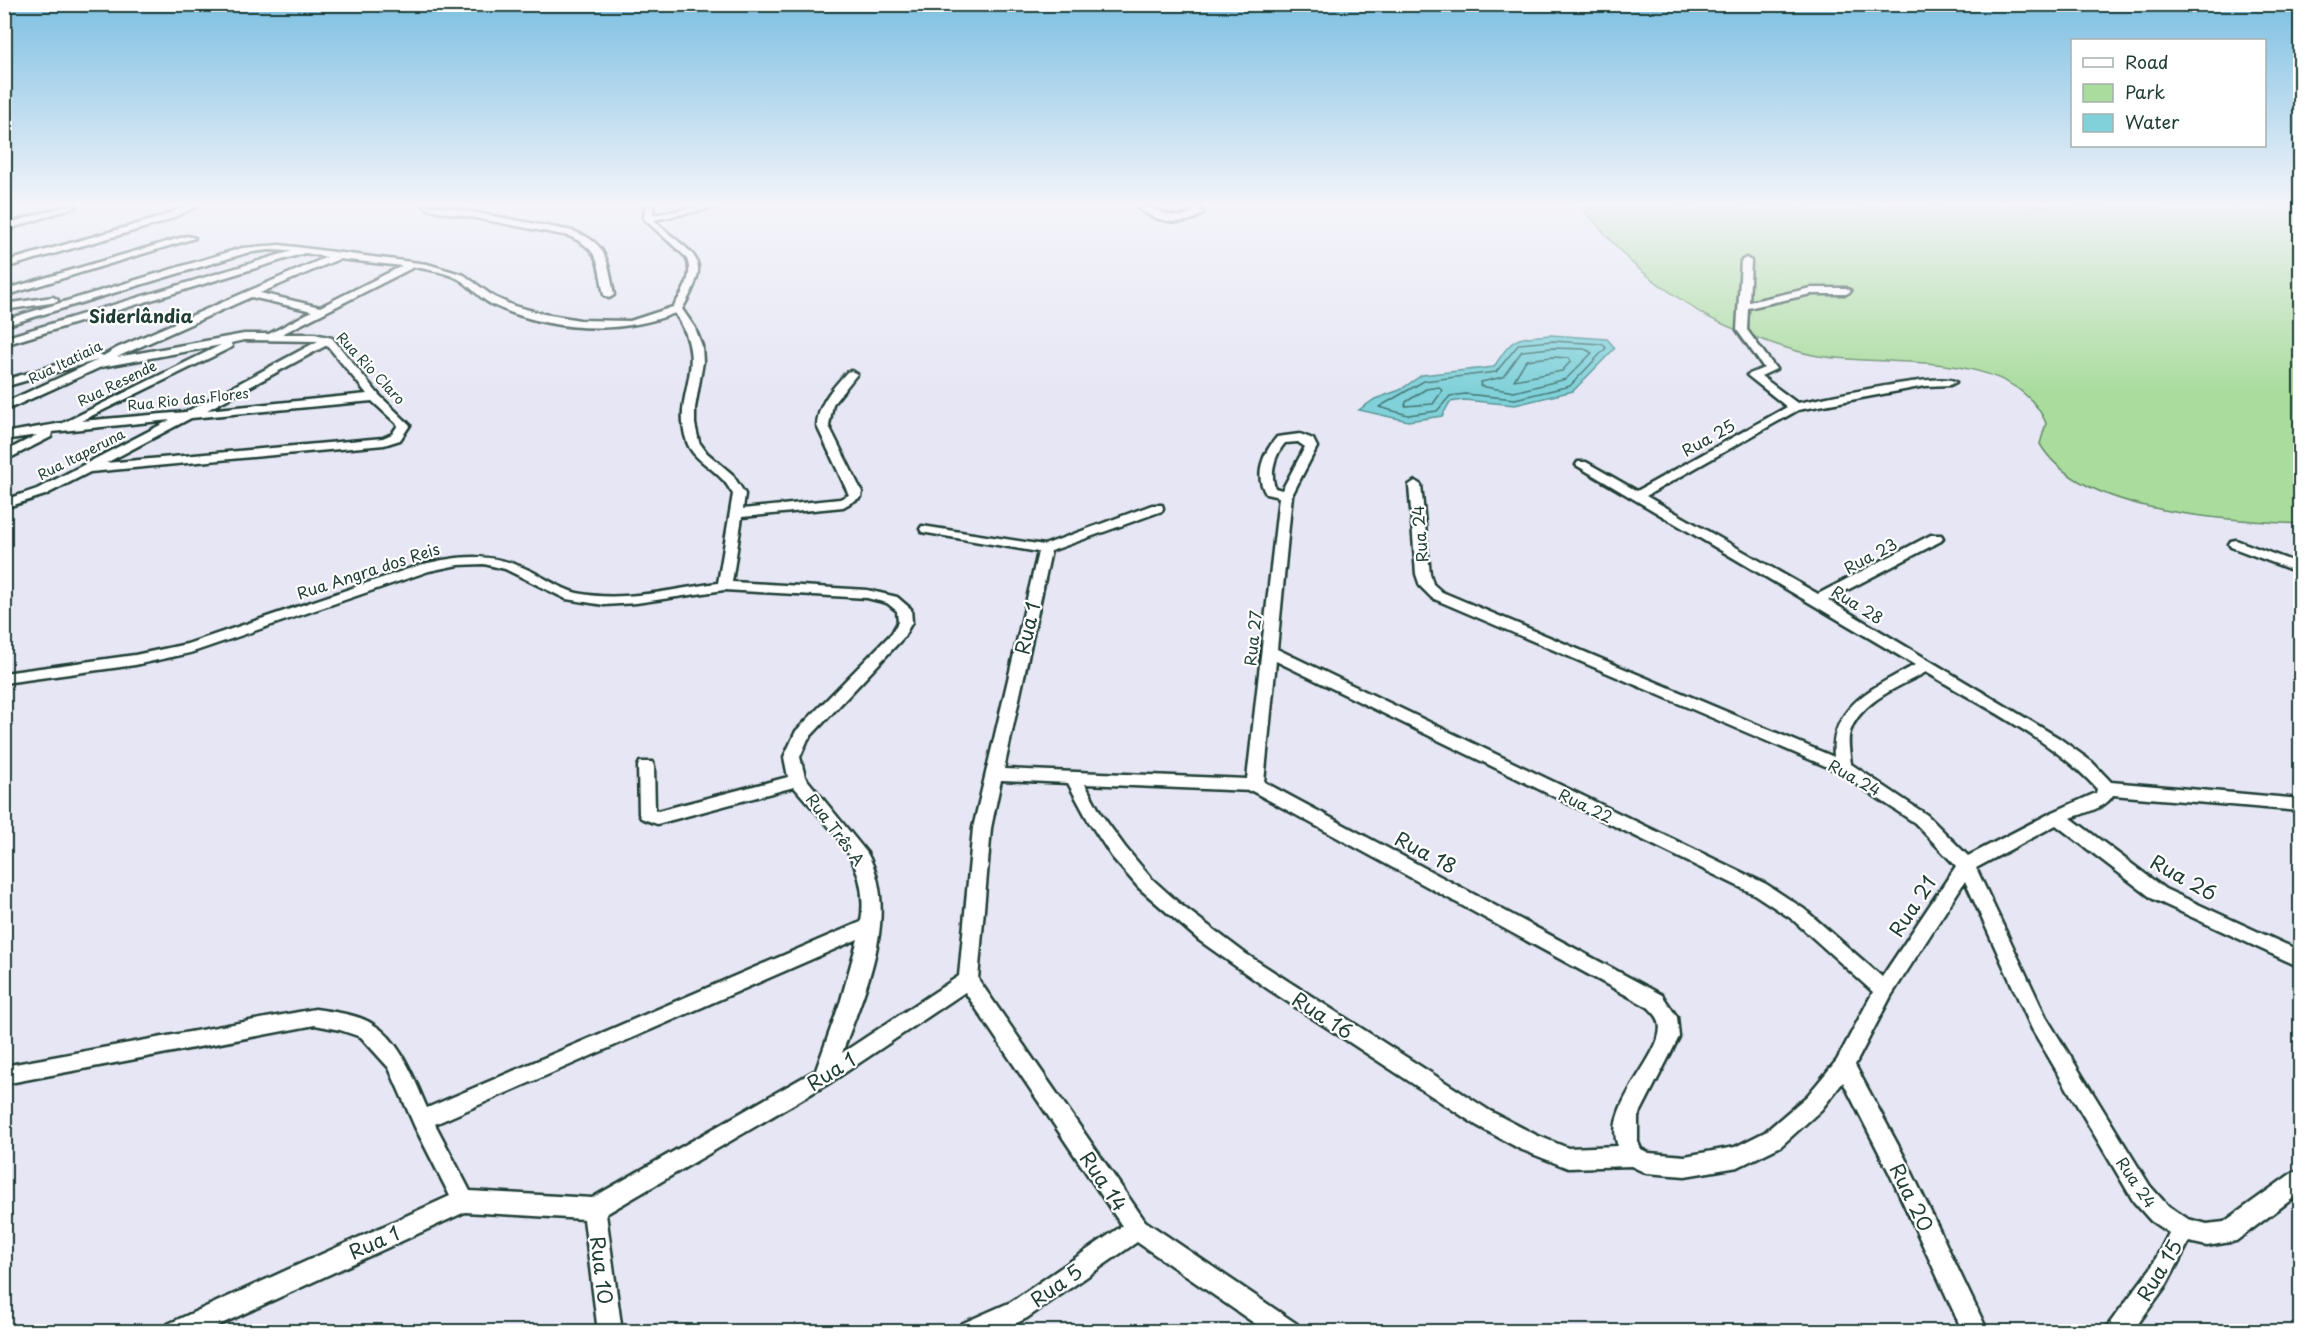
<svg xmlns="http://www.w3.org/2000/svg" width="2305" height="1336" font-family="'Playpen Sans',sans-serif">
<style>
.green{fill:#a9dc9d;stroke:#648c68;stroke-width:1.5}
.water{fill:#80d1d9;stroke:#599697;stroke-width:1.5}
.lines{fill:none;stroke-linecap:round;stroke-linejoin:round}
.shore{stroke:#467876;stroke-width:1.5}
.minor-casing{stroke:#1f3d34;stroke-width:5}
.minor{fill:#fff;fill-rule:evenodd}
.labels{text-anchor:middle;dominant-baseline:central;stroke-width:4.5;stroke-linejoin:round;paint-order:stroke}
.far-street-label{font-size:14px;fill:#1f3d34;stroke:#fff}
.street-label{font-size:16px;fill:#1f3d34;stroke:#fff}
.far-district-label{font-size:18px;font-weight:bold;fill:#1f3d34;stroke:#fff}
.near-street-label{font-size:20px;fill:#1f3d34;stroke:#fff}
</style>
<rect width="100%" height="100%" fill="#e6e6f5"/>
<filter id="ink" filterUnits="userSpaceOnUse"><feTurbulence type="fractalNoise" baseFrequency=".0167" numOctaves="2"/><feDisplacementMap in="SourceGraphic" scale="12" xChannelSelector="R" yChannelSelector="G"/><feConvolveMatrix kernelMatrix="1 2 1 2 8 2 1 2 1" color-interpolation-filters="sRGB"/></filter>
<g filter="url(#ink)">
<path class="green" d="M1580 206H2300V524C2226 519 2081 515 2040 444L2046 423C2012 344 1882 369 1813 355 1784 349 1733 330 1706 316 1689 306 1643 274 1629 260 1612 243 1597 223 1580 206Z"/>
<path class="water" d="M1551 335 1607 339 1615 348 1573 391 1515 405 1464 400 1450 402 1442 416 1408 421 1359 410 1375 399 1400 390 1422 375 1494 367C1513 335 1516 338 1551 335Z"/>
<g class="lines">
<g class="shore">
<polygon points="1552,341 1603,344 1606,348 1570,386 1515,399 1465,394 1450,396 1437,411 1408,415 1379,407 1424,381 1496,372 1519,344"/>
<polygon points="1552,348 1585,349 1592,353 1566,379 1514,392 1480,386 1481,382 1503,377 1522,351"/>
<polygon points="1552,357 1569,358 1571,361 1562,371 1514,380 1526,360"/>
<polygon points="1439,387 1442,391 1433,404 1405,406 1406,402 1426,389"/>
</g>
<g class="minor-casing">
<g id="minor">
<polygon points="65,206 77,206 4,231 4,225"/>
<polygon points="187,206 198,206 161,223 4,268 4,262 155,219"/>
<path d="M424 206H440L572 231C608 242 608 263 614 295L609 298 604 295C598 264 601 250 569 236L428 209Z"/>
<path d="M645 206H653V215L704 206H721L654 220C691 257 716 253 682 309L695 328 702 346 703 362 695 408V424L699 442 707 453 732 474 745 494 743 509 840 499 849 495 817 426C818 403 833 388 847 372L851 371 857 374 833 404 829 426 862 492 861 497 843 507 742 517 732 582 867 590 897 597 911 609 912 622 903 638 808 739 800 757 805 777 867 853C901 914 864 993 842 1053L959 976 973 828 1038 552 927 533 922 532 920 529 922 526 1044 545 1152 505H1162L1163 508 1162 511 1051 551 1004 769 1247 779 1279 497 1266 494C1254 475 1263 453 1277 437L1300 434 1313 439 1317 447 1292 495 1277 649 1766 884 1804 909 1882 977 1956 866 1915 823 1837 771 1432 598 1420 586 1416 574 1409 485 1415 481 1421 485 1430 574 1433 584 1442 592 1834 757C1829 705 1877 686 1915 665L1576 465 1578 462H1586L1637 491 1787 407 1747 375 1764 368 1737 330 1741 261 1746 258 1751 261 1749 302 1811 288H1846L1851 291 1846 294H1811L1748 308 1747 330 1776 369 1761 376 1797 403C1821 399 1942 371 1956 382L1950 385 1925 386 1798 410 1646 496 1818 594 1931 535H1941L1943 538 1941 541 1828 600 2059 738 2092 762 2111 782 2300 799V811L2113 795C2106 808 2084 813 2071 818L2165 889 2300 951V967L2153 899 2056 825 1976 868 2046 1017 2150 1186 2167 1205 2188 1219 2207 1224 2224 1222 2292 1173 2300 1170V1193L2236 1241 2207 1246 2189 1242 2167 1284 2132 1332H2105L2109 1324 2151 1268 2169 1233 2151 1221 2134 1202 2032 1029 1965 881 1891 996 1855 1065 1905 1158 1988 1332H1963L1889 1172 1843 1082 1821 1110 1781 1146 1738 1167 1685 1176 1646 1173 1631 1166 1568 1168 1520 1149 1476 1125 1268 989 1200 941 1139 888 1112 857 1089 822 1068 783 1001 780 991 828 978 979 1145 1221 1297 1324 1301 1332H1267L1137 1242 1027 1318 998 1332H957L961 1324 1011 1302 1122 1226 965 992 831 1082 606 1214 622 1332H598L584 1219 465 1212 204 1332H164L168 1324 450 1196 415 1127 389 1068 361 1037 340 1030 315 1025 4 1084V1066L315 1009C334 1012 358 1014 374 1025 401 1041 415 1081 427 1108L861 922C871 860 830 830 794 787L657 824 641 818 639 814 638 766 640 762H652L654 766 655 810 658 811 788 777 784 757 796 731 892 633 898 622 897 611 887 603 867 598 724 590 636 603 604 605 566 599 505 569 484 564 458 565 429 571 190 653 135 665 4 683V673L135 655 187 644 420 565C462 555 492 552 531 571 545 578 561 589 577 593 622 603 672 589 718 583L733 494C729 489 727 483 722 479 711 466 693 459 687 442 670 393 712 369 675 313 618 336 547 331 491 304 480 298 472 288 462 281 448 272 430 270 414 267L282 334H315L332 338 379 395 410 425 400 440 384 445 90 472 45 495 4 508V500L37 489 170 420 52 432 51 437 4 461V452L37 435 4 440V433L63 423 221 345 101 367 4 411V403L98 360 4 387V380L98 353 103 356 117 348 327 257 305 253 4 345V338L292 251 269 250 246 253 4 326V320L242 248 280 245 427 264 464 275 494 297 514 306 544 314 580 320 630 321 673 307C683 292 695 275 686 257L644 219ZM339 259 402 266 320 307 260 293ZM251 297 312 311 269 334H244L117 357ZM244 340 318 341 186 412 81 421 232 347 231 343ZM327 345 367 394 207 410ZM372 401 398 425 392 434 383 438 106 463 191 418ZM1298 442 1305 447 1282 490 1275 488C1270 473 1274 456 1285 443ZM1276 661 1754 894 1792 919 1873 992 1837 1060 1807 1096 1765 1132 1735 1147 1685 1156 1649 1153 1641 1149 1638 1142V1117L1679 1037 1677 1017 1662 995 1264 782ZM1926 672C1983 707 2053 740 2097 789L2096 793 2051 813 1968 856 1927 815 1851 764C1850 754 1847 742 1850 732 1860 701 1901 686 1926 672ZM1085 784 1252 791 1648 1007C1652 1011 1658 1016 1659 1022 1668 1052 1601 1105 1618 1146L1568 1148 1536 1135 1490 1111 1246 954 1181 905 1151 878 1125 847 1101 814ZM858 939 841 1000 816 1070 592 1198 470 1191 435 1124Z"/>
<path d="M1136 206C1156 206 1174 224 1194 212L1190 206H1198L1203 213C1186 229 1151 221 1136 206Z"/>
<polygon points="187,236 195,238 4,296 4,290"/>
<polygon points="53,297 58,300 57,302 4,310 4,304"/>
<polygon points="2236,540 2300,564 2300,573 2231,547 2229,544 2231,541"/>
</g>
</g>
<use href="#minor" class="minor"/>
</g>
</g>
<linearGradient id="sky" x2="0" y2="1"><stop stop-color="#7ec0e2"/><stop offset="0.52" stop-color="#f4f4fa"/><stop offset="1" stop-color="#f4f4fa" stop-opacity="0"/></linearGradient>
<rect width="2305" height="393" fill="url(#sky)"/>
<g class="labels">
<g class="far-street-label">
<text transform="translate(65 362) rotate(-26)">Rua Itatiaia</text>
<text transform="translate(371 368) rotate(47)">Rua Rio Claro</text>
<text transform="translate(117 383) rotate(-26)">Rua Resende</text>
<text transform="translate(188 399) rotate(-6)">Rua Rio das Flores</text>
<text transform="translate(81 454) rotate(-27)">Rua Itaperuna</text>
</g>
<g class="street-label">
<text transform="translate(1708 437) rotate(-29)">Rua 25</text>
<text transform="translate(1419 534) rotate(-95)">Rua 24</text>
<text transform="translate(1870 555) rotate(-28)">Rua 23</text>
<text transform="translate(368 570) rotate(-18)">Rua Angra dos Reis</text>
<text transform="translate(1858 604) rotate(32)">Rua 28</text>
<text transform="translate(1252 638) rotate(-84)">Rua 27</text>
<text transform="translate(1855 777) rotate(29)">Rua 24</text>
<text transform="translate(1586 805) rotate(26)">Rua 22</text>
<text transform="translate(836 829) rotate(53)">Rua Três A</text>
<text transform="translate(2137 1182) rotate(56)">Rua 24</text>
</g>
<g class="far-district-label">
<text x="141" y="315">Siderlândia</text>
</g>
<g class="near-street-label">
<text transform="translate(1027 628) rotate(-77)">Rua 1</text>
<text transform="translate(1426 852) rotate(28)">Rua 18</text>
<text transform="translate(2184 877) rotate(29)">Rua 26</text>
<text transform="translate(1912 906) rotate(-57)">Rua 21</text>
<text transform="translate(1323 1015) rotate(33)">Rua 16</text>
<text transform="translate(831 1071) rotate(-32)">Rua 1</text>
<text transform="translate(1104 1181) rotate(56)">Rua 14</text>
<text transform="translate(1912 1197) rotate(64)">Rua 20</text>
<text transform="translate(374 1242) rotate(-24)">Rua 1</text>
<text transform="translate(602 1270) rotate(83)">Rua 10</text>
<text transform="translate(2159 1270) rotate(-59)">Rua 15</text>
<text transform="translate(1056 1285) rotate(-35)">Rua 5</text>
</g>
</g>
<rect width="2305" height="1336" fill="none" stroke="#fff" stroke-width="24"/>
<rect x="12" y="12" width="2281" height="1312" fill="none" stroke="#1f3d34" stroke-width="2" filter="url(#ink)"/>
<rect x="2071" y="39" width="195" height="108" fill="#ffffff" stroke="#a5b1ae" stroke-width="1.5"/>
<rect x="2083" y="58" width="30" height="9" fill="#ffffff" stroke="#a5b1ae" stroke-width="1.5"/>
<text x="2125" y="69" font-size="18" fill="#1f3d34">Road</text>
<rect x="2083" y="84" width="30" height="18" fill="#a9dc9d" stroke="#a5b1ae" stroke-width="1.5"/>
<text x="2125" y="99" font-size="18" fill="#1f3d34">Park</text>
<rect x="2083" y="114" width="30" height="18" fill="#80d1d9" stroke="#a5b1ae" stroke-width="1.5"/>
<text x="2125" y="129" font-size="18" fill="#1f3d34">Water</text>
</svg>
